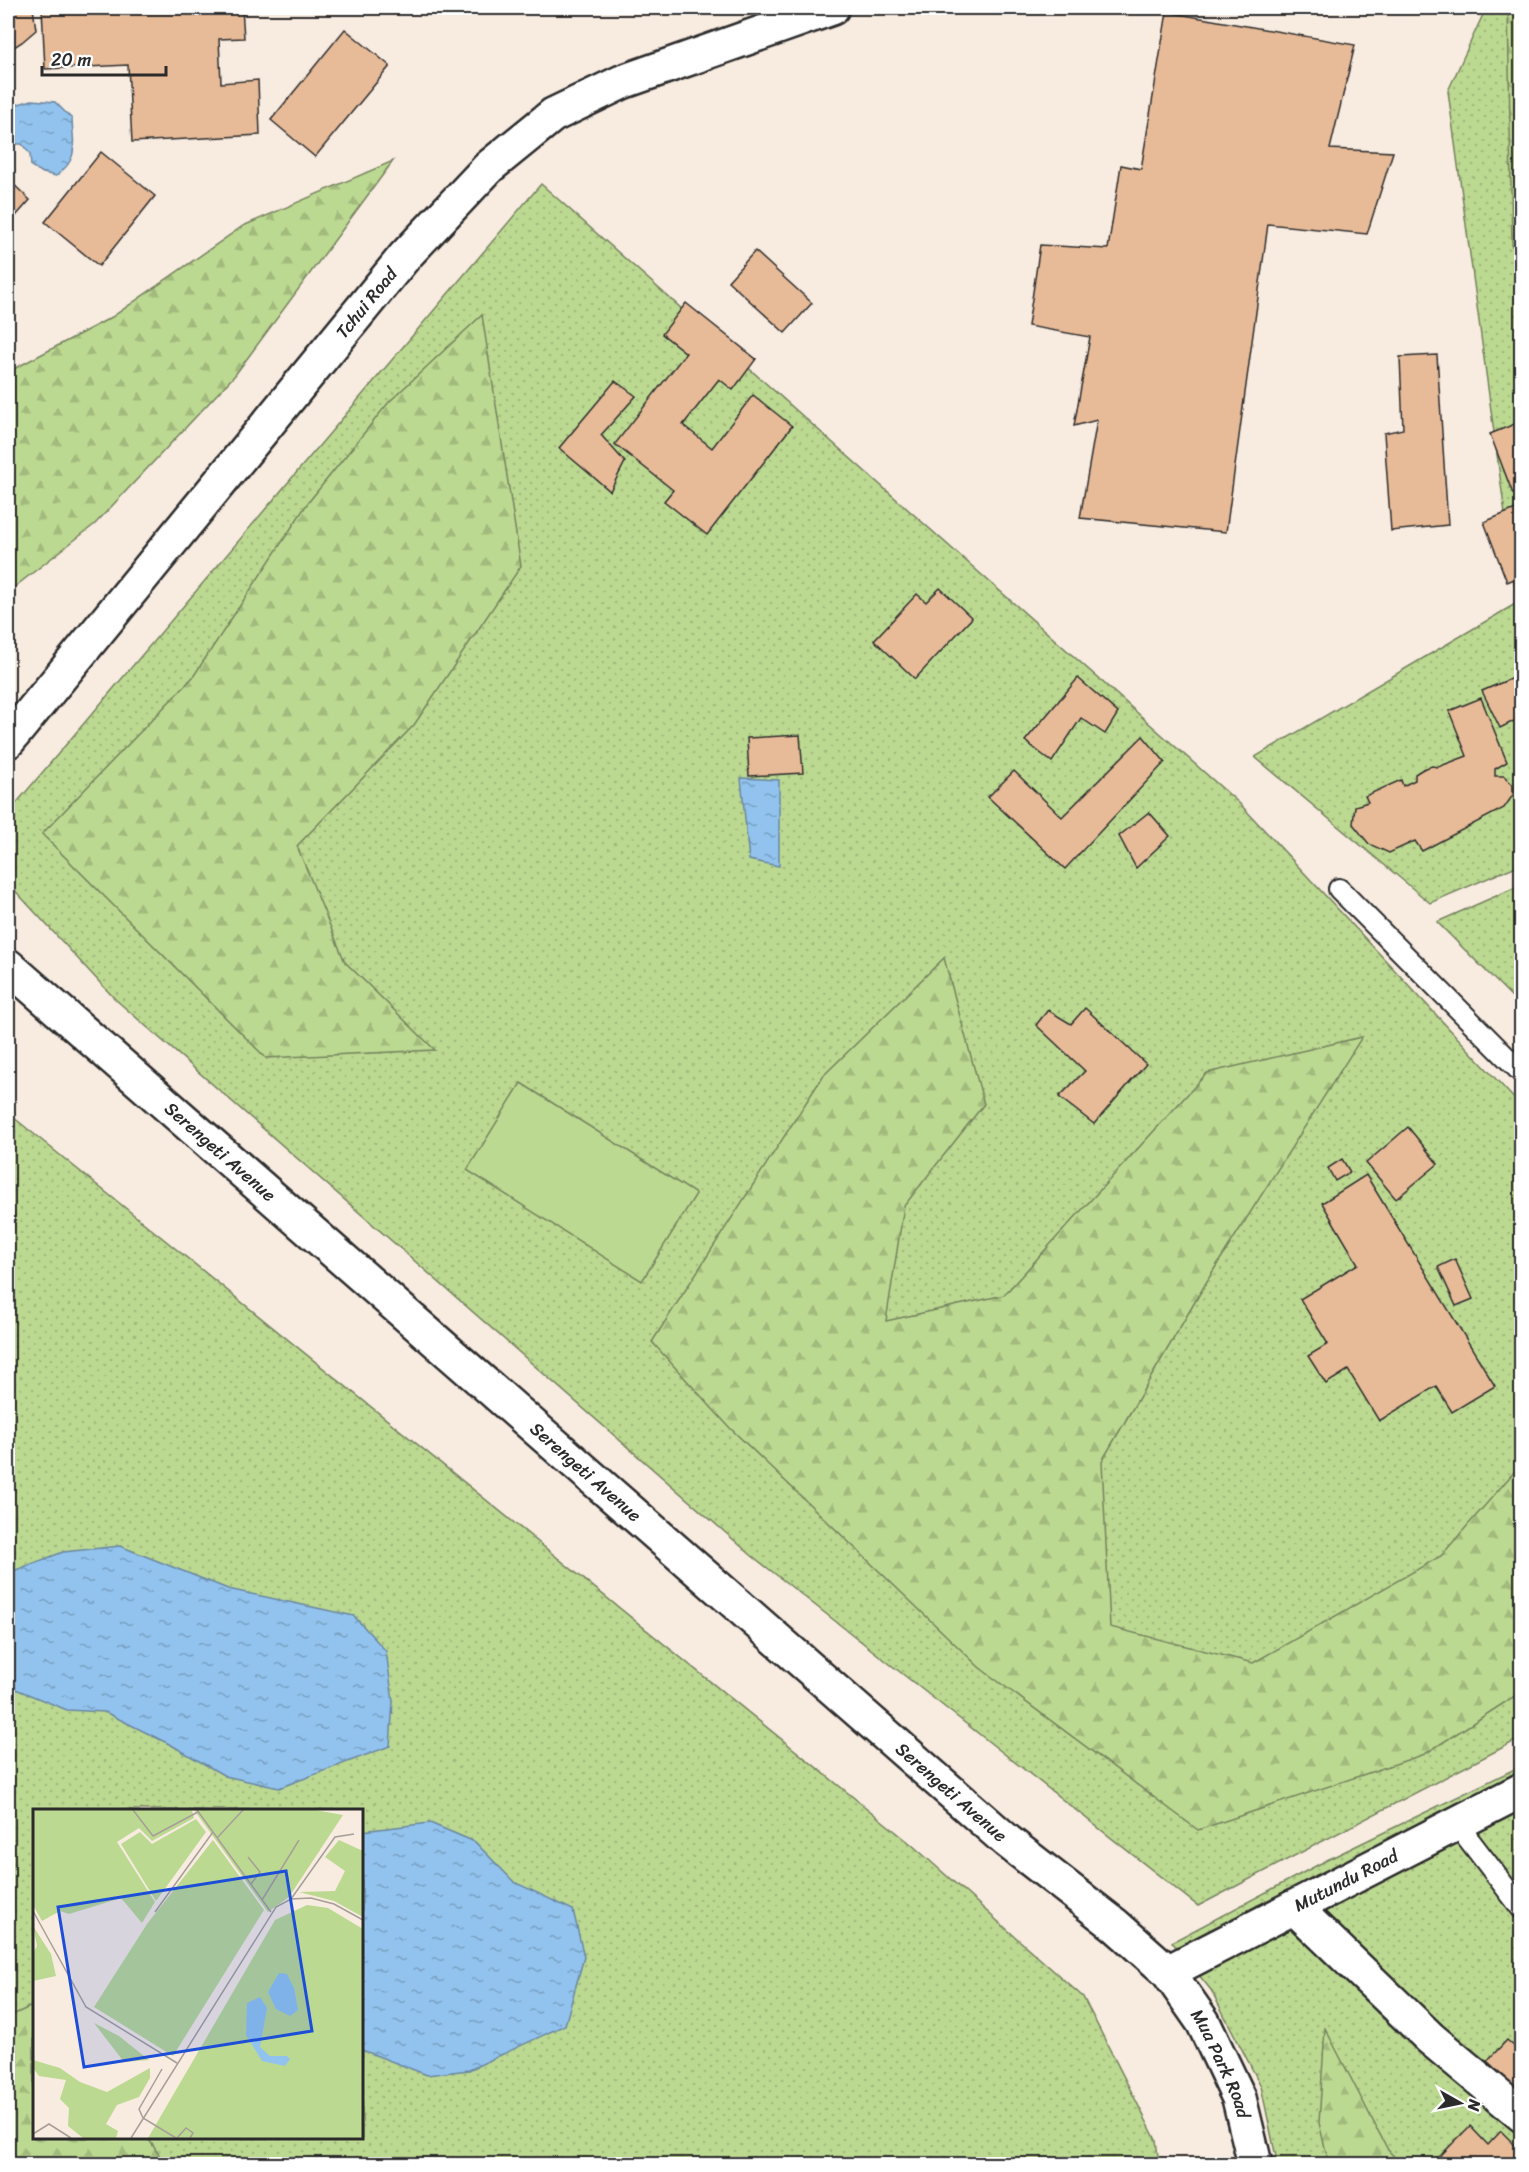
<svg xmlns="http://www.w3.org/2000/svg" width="1529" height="2172" font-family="Sriracha,sans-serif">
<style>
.grass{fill:url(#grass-dots);stroke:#74825e;stroke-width:1.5;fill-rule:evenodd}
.forest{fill:url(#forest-firs);stroke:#74825e;stroke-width:1.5}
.pitch{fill:#bcd991;stroke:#74825e;stroke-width:1.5}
.water{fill:url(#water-ripples);stroke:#6986a0;stroke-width:1.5}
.building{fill:#e8bb98;stroke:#2b2b2b;stroke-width:1.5}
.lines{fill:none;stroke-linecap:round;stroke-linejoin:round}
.lane-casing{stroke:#2b2b2b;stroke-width:24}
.street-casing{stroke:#2b2b2b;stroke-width:38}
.lane{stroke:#fff;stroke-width:20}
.street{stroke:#fff;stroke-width:33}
.labels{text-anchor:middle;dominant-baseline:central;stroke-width:6;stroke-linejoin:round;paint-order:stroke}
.street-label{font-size:18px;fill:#2b2b2b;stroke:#fff}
.inset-road{fill:none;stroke:#a69e98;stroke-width:1.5}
.view{fill:#1d4ed8;fill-opacity:0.15;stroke:#1d4ed8;stroke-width:3}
.inset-edge{fill:none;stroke:#2b2b2b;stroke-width:3}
</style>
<defs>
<pattern id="grass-dots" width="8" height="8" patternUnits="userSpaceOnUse" patternTransform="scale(1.5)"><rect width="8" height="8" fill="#bcd991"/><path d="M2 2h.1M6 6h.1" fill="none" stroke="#a2ba7d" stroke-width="1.8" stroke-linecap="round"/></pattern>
<pattern id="forest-firs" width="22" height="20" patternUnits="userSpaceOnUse" patternTransform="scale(1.5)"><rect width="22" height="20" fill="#bcd991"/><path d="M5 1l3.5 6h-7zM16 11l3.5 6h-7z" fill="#a2ba7d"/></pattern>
<pattern id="water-ripples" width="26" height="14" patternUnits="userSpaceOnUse" patternTransform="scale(1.5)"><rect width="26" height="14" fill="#92c3ee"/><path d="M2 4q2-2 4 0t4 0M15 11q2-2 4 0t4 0" fill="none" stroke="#779fc1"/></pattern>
</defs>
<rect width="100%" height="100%" fill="#f8ebe0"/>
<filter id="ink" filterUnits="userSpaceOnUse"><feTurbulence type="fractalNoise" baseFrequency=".0167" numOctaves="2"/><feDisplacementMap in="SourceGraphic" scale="12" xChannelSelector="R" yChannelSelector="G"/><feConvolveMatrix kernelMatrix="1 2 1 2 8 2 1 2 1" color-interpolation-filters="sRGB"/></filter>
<g filter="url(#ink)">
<g class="grass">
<polygon points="1486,8 1521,8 1521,864 1430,903 1255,757 1517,603 1448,91"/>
<polygon points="541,184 1240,804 1521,1106 1521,1738 1198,1906 751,1555 115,999 8,883 8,813"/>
<polygon points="1521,885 1521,1006 1437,922"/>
<path d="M8 1113 911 1844 1083 1997 1156 2140 1159 2164H8ZM34 1810H362V2138H34Z"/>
<polygon points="1521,1766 1521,2164 1279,2164 1277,2162 1261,2086 1211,1990 1172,1942 1327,1860"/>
</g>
<g class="forest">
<polygon points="1508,8 1522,8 1522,240 1512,246"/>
<polygon points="393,161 235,375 95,524 8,592 8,372 112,317 243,226"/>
<polygon points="482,315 521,566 414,725 297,846 345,962 435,1050 266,1058 42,834 193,677 307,504 389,402"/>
<polygon points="944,958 984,1104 904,1206 886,1321 1004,1295 1207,1073 1362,1037 1213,1271 1102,1461 1110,1627 1253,1663 1441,1556 1521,1464 1521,1692 1425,1754 1198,1830 980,1668 730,1428 652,1342 823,1076"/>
<polygon points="34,2005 34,2138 148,2138 165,2164 8,2164 8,2017"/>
<polygon points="1325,2028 1388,2150 1401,2164 1329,2164 1319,2123"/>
</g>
<polygon class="pitch" points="521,1083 696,1194 642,1281 467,1170"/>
<g class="water">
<path d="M32 100 55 102 72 119C73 146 80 158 56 176L43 173 31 166 30 154 22 144H10L8 141V107Z"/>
<polygon points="741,778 779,780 779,866 749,860"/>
<polygon points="120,1546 228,1589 354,1616 386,1651 393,1701 390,1746 279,1788 225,1776 173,1746 105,1712 67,1710 8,1686 8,1573 63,1552"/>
<polygon points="430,1823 475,1842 514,1882 573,1910 584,1957 565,2025 469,2070 427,2075 362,2050 362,1831"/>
</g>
<g class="building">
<polygon points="8,8 33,8 36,30 22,42 8,51"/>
<polygon points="42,8 242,8 244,38 219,39 221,83 258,80 260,135 132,142 128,65 45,69"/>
<polygon points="1167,12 1355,45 1330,149 1393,152 1367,234 1268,224 1226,532 1080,518 1097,420 1074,426 1090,337 1028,326 1040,245 1108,249 1121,165 1141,169"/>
<polygon points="345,29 390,66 315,157 271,120"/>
<polygon points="8,69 12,74 8,85"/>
<polygon points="101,152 155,196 99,266 45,222"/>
<polygon points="8,179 30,200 8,225"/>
<polygon points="755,251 812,303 785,333 728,281"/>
<polygon points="686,303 756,359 733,390 719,379 683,425 712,448 753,395 792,426 707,535 664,501 673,490 615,444 686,353 662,334"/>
<polygon points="1437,355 1448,525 1391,531 1384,433 1403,429 1400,357"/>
<polygon points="615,381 636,396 601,435 625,462 610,491 559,448"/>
<polygon points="1522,421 1522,491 1513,494 1490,434"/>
<polygon points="1518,508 1522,519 1522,576 1507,582 1484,522"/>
<polygon points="940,588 972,618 915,679 874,640 917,594 926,602"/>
<polygon points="1522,674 1522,717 1500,728 1482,691"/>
<polygon points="1078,678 1118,713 1105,734 1081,718 1052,762 1025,741"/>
<polygon points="1481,698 1507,762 1495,769 1495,776 1504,776 1513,785 1513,795 1504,808 1422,851 1415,841 1389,853 1369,844 1353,824 1355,806 1368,802 1365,796 1401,780 1403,786 1415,780 1415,774 1423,769 1432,766 1438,767 1467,756 1449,711"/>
<polygon points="800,735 803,773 749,776 747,738"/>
<polygon points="1143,736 1165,762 1065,869 988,797 1014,771 1062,817"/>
<polygon points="1149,812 1170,836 1136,868 1119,836"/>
<polygon points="1085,1008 1146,1064 1094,1124 1059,1097 1085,1071 1036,1025 1048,1010 1071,1024"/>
<polygon points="1408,1127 1438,1164 1396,1199 1366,1163"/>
<polygon points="1342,1159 1350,1172 1335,1181 1328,1168"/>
<polygon points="1366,1175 1495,1386 1452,1412 1436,1386 1379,1421 1348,1370 1326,1384 1308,1356 1328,1344 1300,1299 1358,1264 1322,1203"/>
<polygon points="1455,1259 1473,1299 1456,1306 1438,1267"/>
<polygon points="1507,2040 1522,2053 1522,2094 1487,2061"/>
<polygon points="1470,2126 1488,2145 1501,2131 1522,2152 1522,2164 1432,2164"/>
</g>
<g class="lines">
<g class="lane-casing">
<g id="lane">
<polyline points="1339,889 1522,1073"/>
<polyline points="1457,1824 1522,1909"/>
</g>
</g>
<g class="street-casing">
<g id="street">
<path id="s1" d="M8 741 405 256 489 167 553 115 622 82 832 8"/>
<path id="s2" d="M8 966 1007 1841 1115 1925 1168 1972 1203 2022 1239 2098 1255 2164"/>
<polyline points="1294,1907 1430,2038 1522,2115"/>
<path id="s3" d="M1168 1972 1522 1790"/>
</g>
</g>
<use href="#lane" class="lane"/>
<use href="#street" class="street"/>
</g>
</g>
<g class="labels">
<g class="street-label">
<text stroke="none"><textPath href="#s1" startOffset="566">Tchui Road</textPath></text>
<text stroke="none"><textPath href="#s2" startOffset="282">Serengeti Avenue</textPath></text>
<text stroke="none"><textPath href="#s2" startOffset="768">Serengeti Avenue</textPath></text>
<text stroke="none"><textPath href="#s2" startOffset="1254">Serengeti Avenue</textPath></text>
<text stroke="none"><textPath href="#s3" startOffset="200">Mutundu Road</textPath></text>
<text stroke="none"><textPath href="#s2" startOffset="1642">Mua Park Road</textPath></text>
</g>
</g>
<g transform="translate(33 1809)">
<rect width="330" height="330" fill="#f8ebe0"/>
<path d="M0 1H159L161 9 119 32 106 19 84 33 122 93 109 114 88 89 36 105 27 102 9 112 0 96ZM161 1H282L310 6 256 88 235 103ZM163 10 173 23 123 92 88 35 107 23 119 35ZM180 31 231 101 140 247 61 198 114 115ZM306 31 330 42V108L301 92 266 83 302 82 312 62 292 48ZM274 96 295 99 330 120V329H115L242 111Z" fill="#bcd991"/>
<path d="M0 1H23L30 31H48L59 55 23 94 46 90 51 95 14 102 11 108 0 87ZM206 1H234L236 13 215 7ZM268 23 286 30 287 41 257 82 242 85 267 60 258 49 272 47 275 38ZM178 43 211 79 223 102 181 167 135 143 150 137 162 143H174L170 131 143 114 137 98 186 118 203 114 204 99 190 81 172 69ZM330 81V93L304 90 322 84ZM0 117 18 145 23 167 0 172V144L4 137ZM263 119 330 163V218ZM101 194 134 213 154 195 157 213 137 240 76 202ZM277 203 304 234 302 257 324 273 330 298 286 261 259 219ZM61 214 86 227 116 251 91 253ZM0 251 27 259 47 273 74 283 117 259V269L106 288 84 296 73 315 85 322 83 329H50L35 317 36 299 27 290 33 271 6 267 0 259ZM229 283 268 289 299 312 318 320 313 329H290L259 317 231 318 222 329 209 322 215 291Z" fill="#bcd991"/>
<path d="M164 165 174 170 166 190 156 186Z" fill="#bcd991"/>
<path d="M246 164 254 165 261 179 265 201 257 207 243 200 235 183ZM227 188 234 199 227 238 237 247H254L257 250 252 257 229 252 213 226 214 194Z" fill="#92c3ee"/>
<path class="inset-road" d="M100 1 120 27 165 3M164 1 238 103M184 29 210 1M215 48 227 63 218 75M258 90 302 28 321 25M229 91 266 31M0 102 53 198 144 254M122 103 180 23M129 260 106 300 110 309 143 329M0 325 16 315 38 329M98 329 243 98 258 90 278 89 301 95 330 111M144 329 153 319 160 324 157 329"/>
<path class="view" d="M253 62 279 222 51 258 25 98Z"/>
<rect width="330" height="330" class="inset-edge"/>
</g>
<rect width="1529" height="2172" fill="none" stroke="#fff" stroke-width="30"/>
<rect x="15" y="15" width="1499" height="2142" fill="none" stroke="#2b2b2b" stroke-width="2" filter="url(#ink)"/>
<g transform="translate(1460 2103) rotate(99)" stroke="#ffffff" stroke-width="4.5" paint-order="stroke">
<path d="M0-4.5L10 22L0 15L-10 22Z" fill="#2b2b2b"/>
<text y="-9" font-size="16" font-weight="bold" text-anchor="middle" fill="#2b2b2b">N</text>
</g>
<path d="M42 66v9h124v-9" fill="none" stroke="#2b2b2b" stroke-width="3"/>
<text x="51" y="66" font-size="18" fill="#2b2b2b" stroke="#ffffff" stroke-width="4.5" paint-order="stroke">20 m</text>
</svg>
